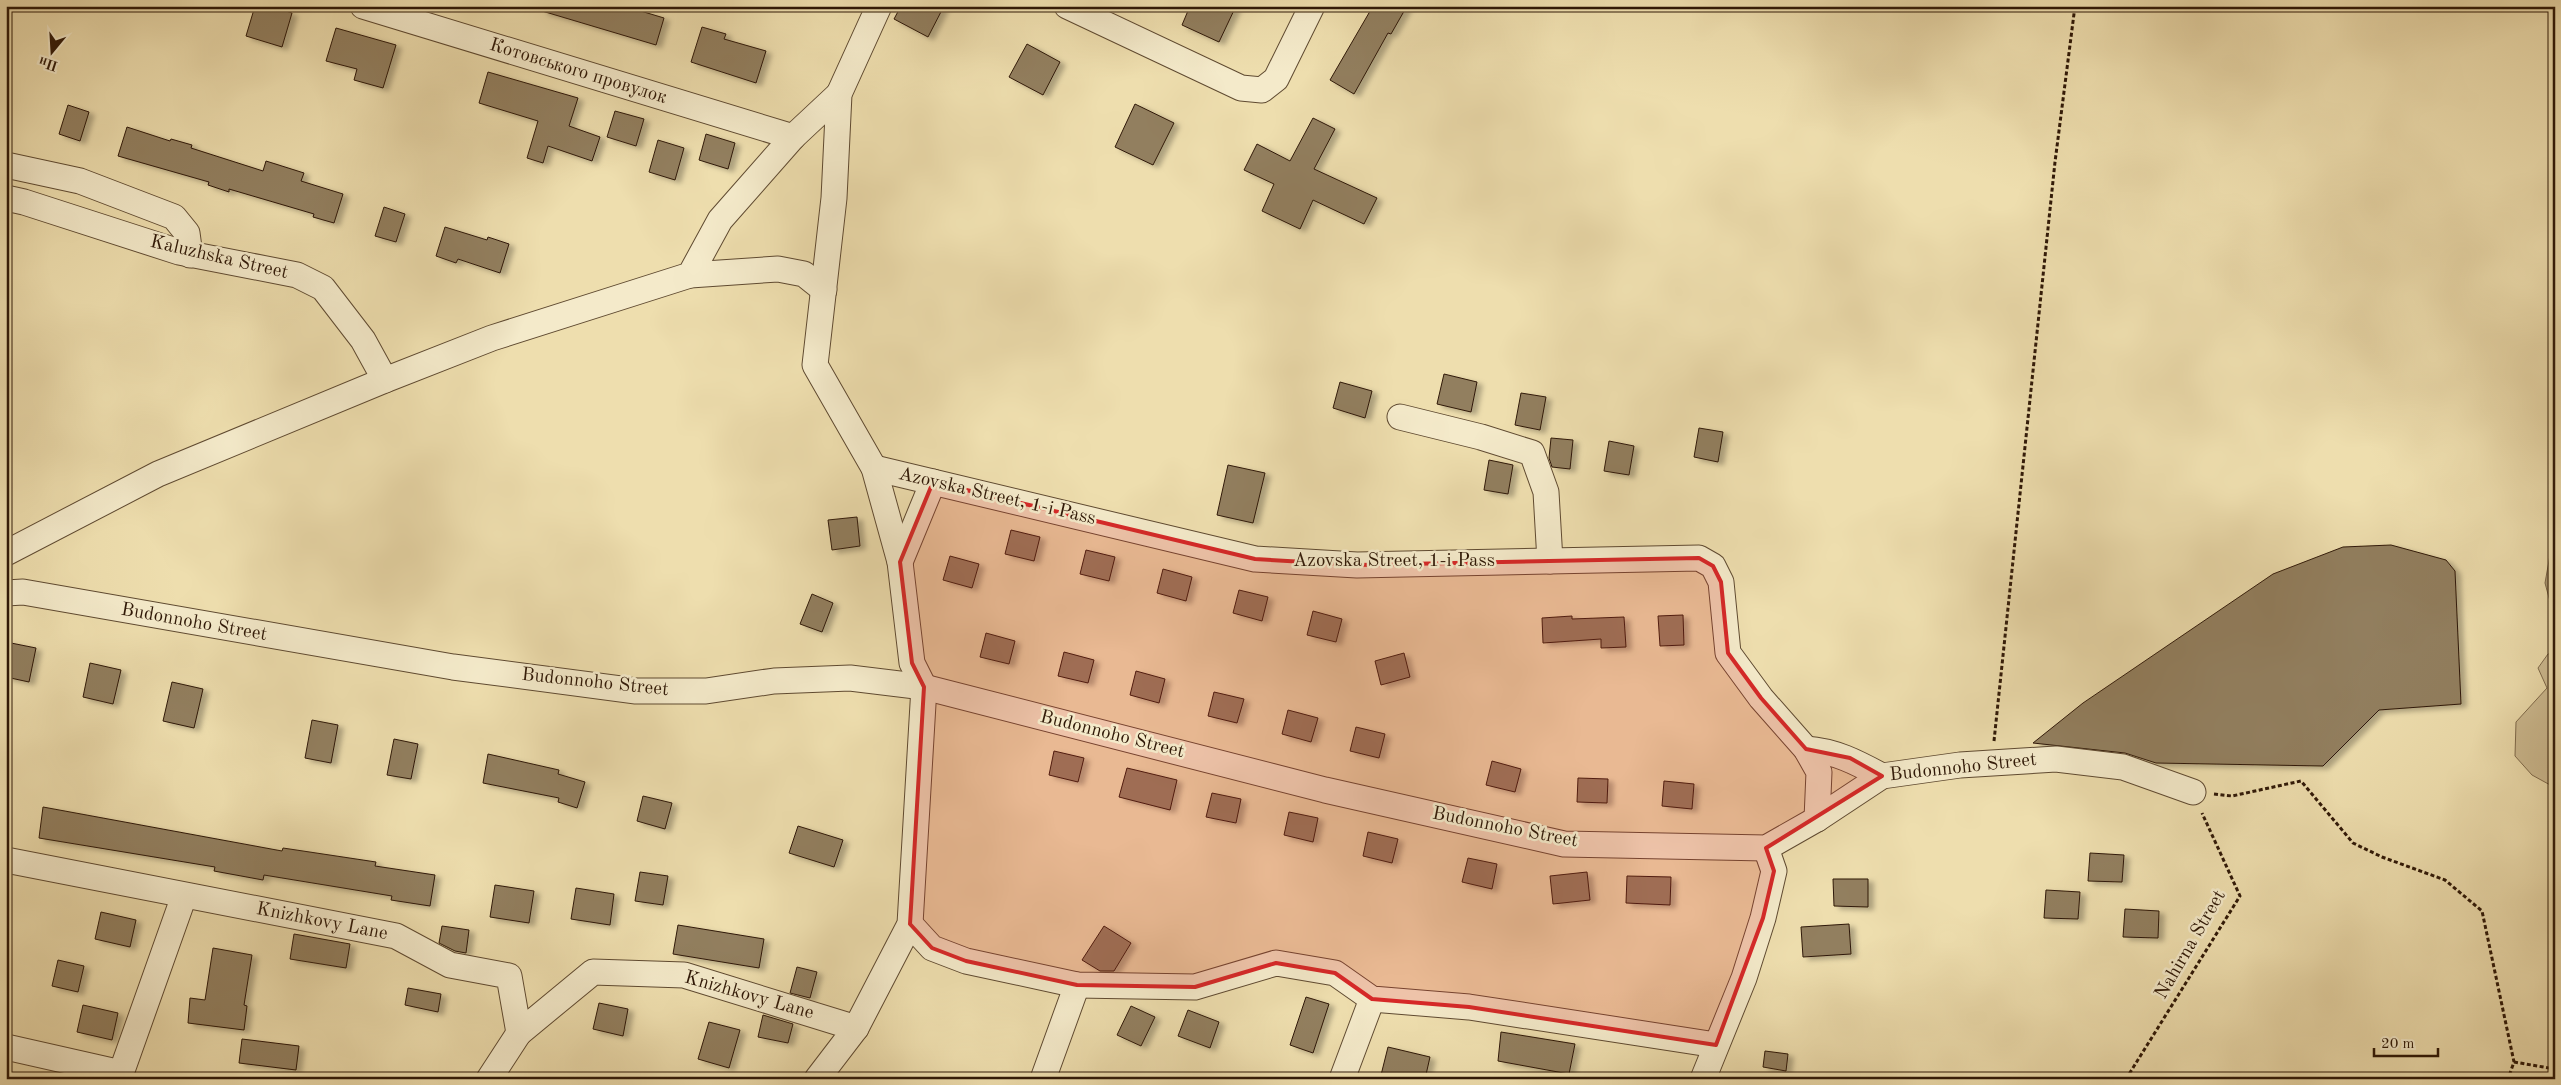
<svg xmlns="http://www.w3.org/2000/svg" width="2561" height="1085" font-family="'Old Standard TT',serif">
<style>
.green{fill:#cebc92;stroke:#7e6a4c}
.water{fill:#ad9b75;stroke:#7b6749}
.building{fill:#927f5e;stroke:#2f1807;filter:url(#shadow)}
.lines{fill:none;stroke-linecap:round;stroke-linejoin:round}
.minor-casing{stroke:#5f4a31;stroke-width:27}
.path{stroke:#2f1807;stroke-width:3;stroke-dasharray:4 2.5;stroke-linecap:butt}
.minor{stroke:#f4eaca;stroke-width:25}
.marked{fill:#d62828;fill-opacity:0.2;stroke:#d62828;stroke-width:4;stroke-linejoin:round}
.labels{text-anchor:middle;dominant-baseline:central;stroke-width:5;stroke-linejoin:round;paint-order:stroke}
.street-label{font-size:19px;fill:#2f1807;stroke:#f4eaca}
</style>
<defs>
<filter id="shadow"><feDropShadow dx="5.5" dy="3" stdDeviation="2.5" flood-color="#0004"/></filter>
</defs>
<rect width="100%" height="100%" fill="#eedeae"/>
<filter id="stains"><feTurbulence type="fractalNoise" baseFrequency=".004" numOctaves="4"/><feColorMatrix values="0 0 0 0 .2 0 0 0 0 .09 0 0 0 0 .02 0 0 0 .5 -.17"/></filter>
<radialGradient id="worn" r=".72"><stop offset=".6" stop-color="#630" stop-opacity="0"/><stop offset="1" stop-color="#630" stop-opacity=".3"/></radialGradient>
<polygon class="green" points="2555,653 2555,790 2552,786 2532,775 2515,756 2516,722 2547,688 2538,668 2548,654"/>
<polygon class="water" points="2555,527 2555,620 2545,583"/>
<g class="building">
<polygon points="255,6 271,6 292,13 282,47 246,36"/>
<polygon points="543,6 624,6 664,18 656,45 542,11"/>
<polygon points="901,6 944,6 928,37 894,19"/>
<polygon points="1190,6 1236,6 1219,42 1182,25"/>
<polygon points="1373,6 1407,6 1391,34 1388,33 1354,94 1330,80"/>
<polygon points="702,27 726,34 724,39 766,51 756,83 691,62"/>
<polygon points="336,28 396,45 383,88 354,80 357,69 326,61"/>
<polygon points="1027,44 1060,62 1043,95 1009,77"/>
<polygon points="488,72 578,98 569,126 600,137 592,161 548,146 543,163 527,158 538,121 479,103"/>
<polygon points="1135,104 1174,123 1153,165 1115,147"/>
<polygon points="68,105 89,112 80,141 59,134"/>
<polygon points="615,111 644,119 636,146 607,137"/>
<polygon points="1313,118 1335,129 1314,169 1377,198 1364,224 1313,200 1300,229 1262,211 1274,184 1244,170 1257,144 1290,161"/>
<polygon points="127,127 170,141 171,139 192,145 191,148 263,171 266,161 304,173 301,181 343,194 334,223 313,217 314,214 229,189 229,192 208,185 209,182 118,156"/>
<polygon points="706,134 735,143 728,169 699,160"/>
<polygon points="658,140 684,148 675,180 649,172"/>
<polygon points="384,207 405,214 396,242 375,236"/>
<polygon points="445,227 487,240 488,237 509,244 500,273 458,259 456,263 436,256"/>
<polygon points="1444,374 1477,382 1471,412 1437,404"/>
<polygon points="1340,382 1372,391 1365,418 1333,408"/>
<polygon points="1521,393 1546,397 1540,430 1515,425"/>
<polygon points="1699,428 1723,432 1718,462 1694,457"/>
<polygon points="1551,438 1573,440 1570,469 1552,467 1549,458"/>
<polygon points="1609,441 1634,446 1629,475 1604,471"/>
<polygon points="1489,460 1513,465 1508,494 1484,490"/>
<polygon points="1228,465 1265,473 1253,523 1217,515"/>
<polygon points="857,517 860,546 832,550 828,520"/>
<polygon points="1011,530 1040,537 1034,561 1005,554"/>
<polygon points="2391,545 2446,560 2455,571 2461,704 2379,710 2323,766 2156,763 2125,753 2033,743 2083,703 2273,574 2343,547"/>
<polygon points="1086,550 1115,557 1109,581 1080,574"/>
<polygon points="950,556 979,564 972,588 943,580"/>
<polygon points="1163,569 1192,577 1186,601 1157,593"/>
<polygon points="1239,590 1268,597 1262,621 1233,613"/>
<polygon points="812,594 833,603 822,632 800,624"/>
<polygon points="1313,611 1342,619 1336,642 1307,635"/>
<polygon points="1683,615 1684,645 1660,646 1658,616"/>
<polygon points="1572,616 1572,619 1624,617 1626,647 1601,648 1601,639 1543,643 1542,618"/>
<polygon points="986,633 1015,641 1009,664 980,657"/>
<polygon points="6,642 36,648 29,682 6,677"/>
<polygon points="1064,652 1094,660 1088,683 1058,676"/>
<polygon points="1404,653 1410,677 1381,685 1375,661"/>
<polygon points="90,663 121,670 113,704 83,697"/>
<polygon points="1136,671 1165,679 1159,703 1130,695"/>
<polygon points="172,682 203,689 194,728 163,721"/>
<polygon points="1214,692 1244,699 1237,723 1208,716"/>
<polygon points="1288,710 1318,718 1311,742 1282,734"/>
<polygon points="312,720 338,725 331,763 305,758"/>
<polygon points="1356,727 1385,734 1379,758 1350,751"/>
<polygon points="394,739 418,744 411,779 387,775"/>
<polygon points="1054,751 1084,758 1078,782 1049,775"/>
<polygon points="488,754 559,770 558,774 585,782 577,808 558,802 559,798 483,783"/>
<polygon points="1492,761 1521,769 1515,792 1486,785"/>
<polygon points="1127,768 1177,780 1170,810 1119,797"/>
<polygon points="1578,778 1608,779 1607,803 1577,802"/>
<polygon points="1664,781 1694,784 1692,809 1662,806"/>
<polygon points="1212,793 1241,799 1236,823 1206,817"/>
<polygon points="643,796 672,803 665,829 637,821"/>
<polygon points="43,807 282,851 283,848 376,862 375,866 435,875 430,906 391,900 392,896 264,875 263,880 214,871 215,867 39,838"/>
<polygon points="1289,812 1318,818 1313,842 1284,835"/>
<polygon points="798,826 843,840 834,867 789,853"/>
<polygon points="1368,832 1398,839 1392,863 1363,856"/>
<polygon points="2090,853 2124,855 2122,882 2088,881"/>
<polygon points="1468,858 1497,864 1492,889 1462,882"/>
<polygon points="640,872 668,876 663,905 635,901"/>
<polygon points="1587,872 1590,900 1553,904 1550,876"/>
<polygon points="1627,876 1671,877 1670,905 1626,903"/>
<polygon points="1833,879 1868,879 1868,907 1834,906"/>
<polygon points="495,885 534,891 529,923 490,917"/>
<polygon points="576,888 614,894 610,925 571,919"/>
<polygon points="2046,890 2080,892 2078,919 2044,918"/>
<polygon points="2125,909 2159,911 2158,938 2123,937"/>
<polygon points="101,912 136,920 130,947 95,939"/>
<polygon points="1849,924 1851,954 1803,957 1801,927"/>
<polygon points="678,925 764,939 759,968 673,954"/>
<polygon points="442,926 469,930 466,953 455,951 439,943"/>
<polygon points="1104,926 1131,943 1114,971 1100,971 1082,960"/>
<polygon points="294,934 350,944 346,968 290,959"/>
<polygon points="213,948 252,955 244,1005 247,1006 244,1030 188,1023 190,998 205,1000"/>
<polygon points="58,960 84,966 78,992 52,986"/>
<polygon points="797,967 817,972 810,998 790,993"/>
<polygon points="408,988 441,994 438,1012 405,1005"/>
<polygon points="1306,997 1329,1004 1313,1053 1290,1045"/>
<polygon points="599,1003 628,1009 623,1036 593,1029"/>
<polygon points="83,1005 118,1013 112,1040 77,1032"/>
<polygon points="1131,1006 1155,1017 1141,1046 1117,1035"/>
<polygon points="1188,1010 1219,1022 1210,1048 1178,1036"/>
<polygon points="763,1015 793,1024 788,1043 758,1037"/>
<polygon points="709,1022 740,1030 729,1068 698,1059"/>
<polygon points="1501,1032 1575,1044 1569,1074 1498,1061"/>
<polygon points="242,1039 299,1046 296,1070 239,1063"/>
<polygon points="1388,1047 1430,1057 1425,1079 1397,1079 1381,1075"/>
<polygon points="1765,1051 1788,1054 1786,1071 1763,1067"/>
</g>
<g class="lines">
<g class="minor-casing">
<g id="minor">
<polyline points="363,6 793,137"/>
<polyline points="1067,6 1241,88 1262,90 1276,79 1312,6"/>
<polyline points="6,165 80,181 174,217 187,233 190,255"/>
<polyline points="6,198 24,202 179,252 297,275 323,288 363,340 385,380"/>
<polyline points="690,275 778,269 804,274 824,290"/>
<polyline points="1400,417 1481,437 1532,453 1546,492 1550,561"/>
<polyline points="874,468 1255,559 1357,565 1699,558 1713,566 1721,582 1728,653 1761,698 1806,749 1819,772 1817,819"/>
<polyline points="6,553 158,474 385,380 492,338 690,275 720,220 793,137 839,94"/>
<polyline points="900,562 933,482"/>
<polyline points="6,593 23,592 453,667 636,691 706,691 774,681 850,678 924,687 1325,790 1564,844 1766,848 1817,819 1882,776 1960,765 2056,759 2123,767 2193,792"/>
<path d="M1806 749C1835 751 1856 762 1882 776"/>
<polyline points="6,860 396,936 450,965 509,976 519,1033 593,972 684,975 856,1028"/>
<polyline points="910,924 932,948 966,961 1077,985 1195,987 1276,963 1335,973 1372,999 1469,1007 1716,1045"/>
<polyline points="6,1047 121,1073"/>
<polyline points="119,1079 184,896"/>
<polyline points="489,1079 519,1033"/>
<polyline points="817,1079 856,1028 910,924 924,687 912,663 900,562 874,468 815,365 834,198 839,94 879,6"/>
<polyline points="1043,1079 1077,985"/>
<polyline points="1342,1079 1372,999"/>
<polyline points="1703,1079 1744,978 1763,918 1774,871 1766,848"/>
</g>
</g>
<g class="path">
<polyline points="1994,741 2055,162 2075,6"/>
<polyline points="2214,794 2232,796 2301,781 2353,843 2382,857 2445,880 2482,911 2514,1062 2508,1079"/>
<polyline points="2514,1062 2555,1069"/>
<polyline points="2126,1079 2240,896 2202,813"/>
</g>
<use href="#minor" class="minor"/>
</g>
<path class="marked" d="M933 482 1255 559 1357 565 1699 558 1713 566 1721 582 1728 653 1761 698 1806 749 1850 758 1882 776 1766 848 1774 871 1763 918 1716 1045 1469 1007 1372 999 1335 973 1276 963 1195 987 1077 985 966 961 932 948 910 924 924 687 912 663 900 562Z"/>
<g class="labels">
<g class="street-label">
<text transform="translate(578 72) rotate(17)">Котовського провулок</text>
<text transform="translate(219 258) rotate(13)">Kaluzhska Street</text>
<text transform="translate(997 497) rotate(13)">Azovska Street, 1-i Pass</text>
<text x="1394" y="561">Azovska Street, 1-i Pass</text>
<text transform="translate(194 623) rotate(10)">Budonnoho Street</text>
<text transform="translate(595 683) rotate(6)">Budonnoho Street</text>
<text transform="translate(1112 735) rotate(14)">Budonnoho Street</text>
<text transform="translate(1963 768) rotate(-6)">Budonnoho Street</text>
<text transform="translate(1505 828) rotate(11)">Budonnoho Street</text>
<text transform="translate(322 922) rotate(11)">Knizhkovy Lane</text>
<text transform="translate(2191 945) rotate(-60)">Nahirna Street</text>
<text transform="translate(749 996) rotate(16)">Knizhkovy Lane</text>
</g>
</g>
<rect width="2561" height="1085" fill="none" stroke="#eedeae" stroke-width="25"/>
<rect x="8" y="8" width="2546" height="1070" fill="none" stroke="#2f1807" stroke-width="2.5"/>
<rect x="12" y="12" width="2536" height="1060" fill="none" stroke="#2f1807"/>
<g transform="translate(52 52) rotate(198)" stroke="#f4eaca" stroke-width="4" paint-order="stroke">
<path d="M0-4L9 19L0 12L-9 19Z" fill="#2f1807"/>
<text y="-8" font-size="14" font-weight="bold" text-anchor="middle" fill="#2f1807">Пн</text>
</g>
<path d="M2374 1048v8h64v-8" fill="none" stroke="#2f1807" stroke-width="2.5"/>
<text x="2381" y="1048" font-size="15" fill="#2f1807" stroke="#f4eaca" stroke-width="4" paint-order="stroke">20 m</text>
<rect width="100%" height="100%" filter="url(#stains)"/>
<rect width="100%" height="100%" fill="url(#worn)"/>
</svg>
